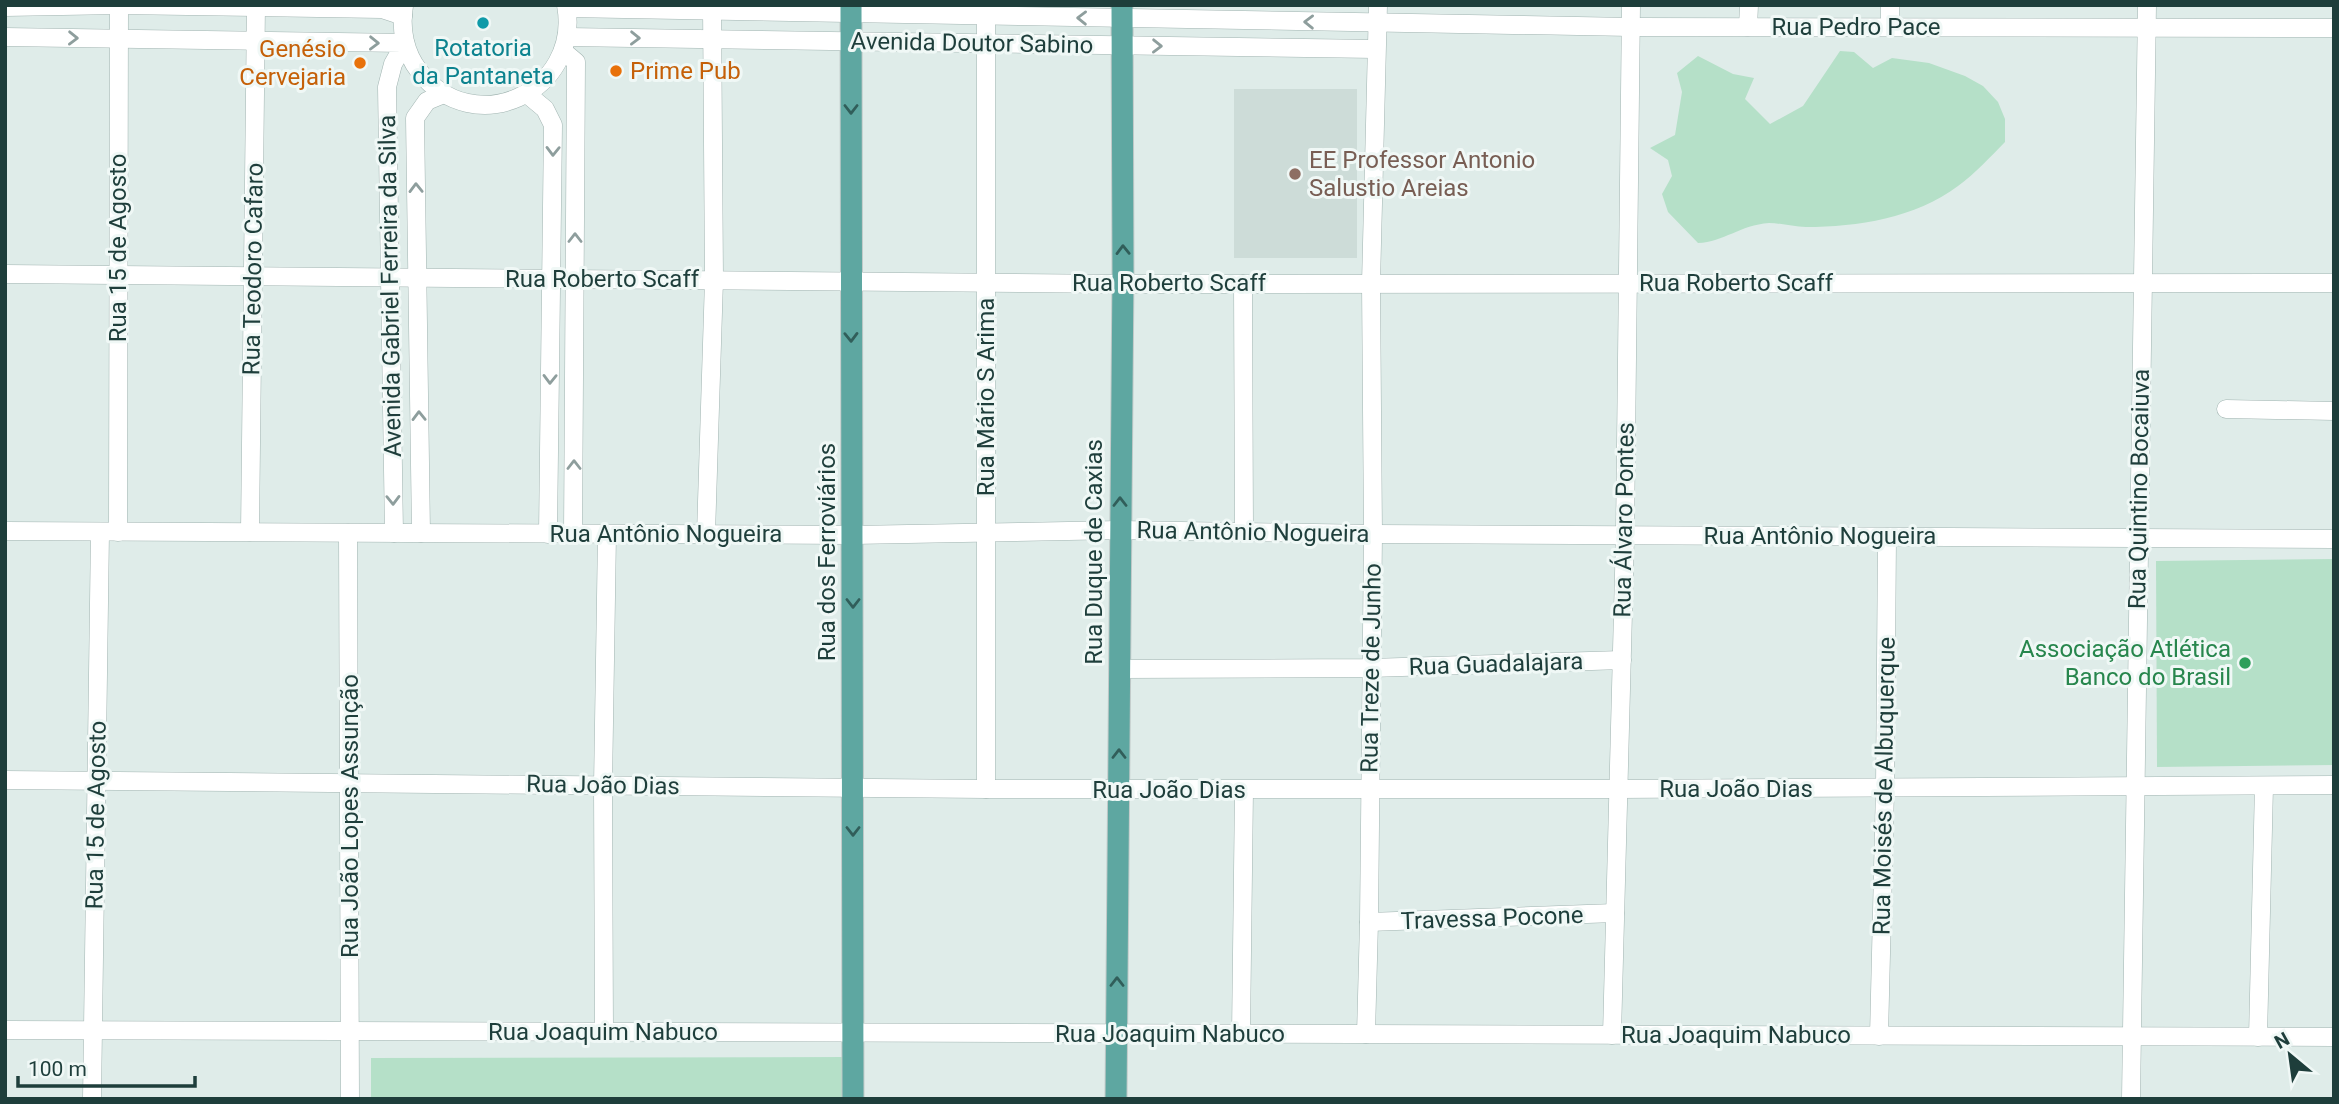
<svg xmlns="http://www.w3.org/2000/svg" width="2339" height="1104" font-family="Roboto,sans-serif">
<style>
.built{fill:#cddcd8}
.green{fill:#b5e0c8}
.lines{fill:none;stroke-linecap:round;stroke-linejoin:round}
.minor-casing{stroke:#a1b4b1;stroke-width:19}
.major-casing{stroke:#c0c9c8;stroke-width:23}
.minor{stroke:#fff;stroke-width:18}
.major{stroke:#5ea7a1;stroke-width:21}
.oneway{stroke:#8e9e9d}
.oneway2{stroke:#315e5a}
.culture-dot{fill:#0f9aa8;stroke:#f0f8f6;stroke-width:2.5}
.food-dot{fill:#e8710a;stroke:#f0f8f6;stroke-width:2.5}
.education-dot{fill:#8d6e63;stroke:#f0f8f6;stroke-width:2.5}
.leisure-dot{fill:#2e9e5b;stroke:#f0f8f6;stroke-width:2.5}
.labels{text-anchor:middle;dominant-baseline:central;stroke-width:6;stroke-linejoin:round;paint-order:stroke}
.street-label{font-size:24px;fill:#1e3e3b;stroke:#f0f8f6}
.culture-label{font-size:24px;fill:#0d838f;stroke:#f0f8f6}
.food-label{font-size:24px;fill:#c56008;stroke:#f0f8f6;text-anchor:end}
.education-label{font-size:24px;fill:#785e54;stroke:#f0f8f6;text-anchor:start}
.leisure-label{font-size:24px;fill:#27864d;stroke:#f0f8f6;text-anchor:end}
</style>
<rect width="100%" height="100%" fill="#dfece9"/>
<rect class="built" x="1234" y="89" width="123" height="169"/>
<g class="green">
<path d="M1840 51 1854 52 1873 68 1892 58 1929 63 1965 76 1983 86 1998 102 2005 119V142C1990 157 1976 173 1958 186 1915 218 1858 227 1806 227 1793 227 1781 223 1769 223 1740 225 1724 242 1698 243L1668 212 1662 194 1672 176 1668 160 1650 148 1675 135 1682 92 1677 73 1698 56 1733 74 1754 78 1745 99 1770 124 1803 106Z"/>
<polygon points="2334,559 2334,765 2157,767 2156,561"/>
<polygon points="846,1057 846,1099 371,1099 371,1058"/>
</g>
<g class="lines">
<g class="minor-casing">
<g id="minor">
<path d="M404 6C400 29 405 53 419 71 473 142 582 92 566 5"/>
<polyline points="5,7 119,5 382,9 403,16"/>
<polyline points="567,8 1631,27 2334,28"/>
<polyline points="1748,27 1749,5"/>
<polyline points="1890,27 1890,5"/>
<polyline points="5,37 405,43 393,64 387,87 394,533"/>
<polyline points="567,37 1376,49"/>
<polyline points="563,51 576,62 573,534"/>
<polyline points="527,94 545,109 553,125 548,534"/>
<polyline points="5,274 1121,284 2334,283"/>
<polyline points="1243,284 1244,532"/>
<polyline points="2226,409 2334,411"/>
<polyline points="5,531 853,535 1120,530 1373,534 2334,539"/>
<polyline points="118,532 119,5"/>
<polyline points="250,532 256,5"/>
<polyline points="348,533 350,1099"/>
<polyline points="421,533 415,118 427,101 444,94"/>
<polyline points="706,534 714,280 712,5"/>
<polyline points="1119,669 1371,668 1622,660"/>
<polyline points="5,780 986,789 1618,789 2334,785"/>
<polyline points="986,789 986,5"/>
<polyline points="1369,922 1615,913"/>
<polyline points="5,1030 2334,1037"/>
<polyline points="604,1032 603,786 607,534"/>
<polyline points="1241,1034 1244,790"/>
<polyline points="1366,1034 1369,922 1373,534 1371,283 1378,5"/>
<polyline points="1612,1035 1625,535 1631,5"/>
<polyline points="1879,1036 1885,788 1887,537"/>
<polyline points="2258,1037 2264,786"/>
<polyline points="92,1099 100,532"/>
<polyline points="2131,1099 2147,5"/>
</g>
</g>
<g class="major-casing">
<g id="major">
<polyline points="851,5 853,1099"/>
<polyline points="1116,1099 1123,273 1122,5"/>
</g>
</g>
<use href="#minor" class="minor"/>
<use href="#major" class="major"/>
</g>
<defs><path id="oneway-chevron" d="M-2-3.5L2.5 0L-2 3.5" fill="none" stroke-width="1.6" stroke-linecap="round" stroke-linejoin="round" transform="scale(1.75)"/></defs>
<g class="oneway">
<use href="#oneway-chevron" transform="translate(1082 18) rotate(-179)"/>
<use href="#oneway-chevron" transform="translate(1309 22) rotate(-179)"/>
<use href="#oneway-chevron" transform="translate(73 38) rotate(1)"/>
<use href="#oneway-chevron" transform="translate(635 38) rotate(1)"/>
<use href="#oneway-chevron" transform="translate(374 43) rotate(1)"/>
<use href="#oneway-chevron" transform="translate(1157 46) rotate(1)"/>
<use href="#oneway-chevron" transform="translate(553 151) rotate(91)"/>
<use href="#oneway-chevron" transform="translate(416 188) rotate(-91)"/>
<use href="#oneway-chevron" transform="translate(575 238) rotate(-90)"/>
<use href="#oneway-chevron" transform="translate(550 379) rotate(91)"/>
<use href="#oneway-chevron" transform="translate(419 416) rotate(-91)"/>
<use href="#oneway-chevron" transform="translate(574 465) rotate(-90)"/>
<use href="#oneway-chevron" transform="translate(393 500) rotate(89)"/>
</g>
<g class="oneway2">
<use href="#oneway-chevron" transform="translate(851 109) rotate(90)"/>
<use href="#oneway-chevron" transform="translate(1123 250) rotate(-91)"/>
<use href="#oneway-chevron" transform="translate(851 337) rotate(89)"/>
<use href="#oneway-chevron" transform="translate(1120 502) rotate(-90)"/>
<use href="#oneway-chevron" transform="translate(853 603) rotate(90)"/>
<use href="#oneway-chevron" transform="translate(1119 754) rotate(-90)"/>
<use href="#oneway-chevron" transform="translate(853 831) rotate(90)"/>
<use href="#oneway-chevron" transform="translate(1117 982) rotate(-90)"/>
</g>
<circle class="culture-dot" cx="483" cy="23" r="7"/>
<g class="food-dot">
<circle cx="360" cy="63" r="7"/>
<circle cx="616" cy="71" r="7"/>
</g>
<circle class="education-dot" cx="1295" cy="174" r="7"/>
<circle class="leisure-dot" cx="2245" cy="663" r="7"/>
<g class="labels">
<g class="street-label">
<text x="1856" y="27">Rua Pedro Pace</text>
<text transform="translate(972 43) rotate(1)">Avenida Doutor Sabino</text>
<text transform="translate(118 248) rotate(-90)">Rua 15 de Agosto</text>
<text transform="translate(253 269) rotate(-89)">Rua Teodoro Cafaro</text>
<text x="602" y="279">Rua Roberto Scaff</text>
<text x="1169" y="283">Rua Roberto Scaff</text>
<text x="1736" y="283">Rua Roberto Scaff</text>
<text transform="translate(390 286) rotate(-91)">Avenida Gabriel Ferreira da Silva</text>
<text transform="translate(986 397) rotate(-90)">Rua Mário S Arima</text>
<text transform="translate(2139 489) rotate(-89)">Rua Quintino Bocaiuva</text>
<text transform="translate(1624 520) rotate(-89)">Rua Álvaro Pontes</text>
<text transform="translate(1253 532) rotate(1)">Rua Antônio Nogueira</text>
<text x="666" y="534">Rua Antônio Nogueira</text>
<text x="1820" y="536">Rua Antônio Nogueira</text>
<text transform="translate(827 552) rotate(-90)">Rua dos Ferroviários</text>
<text transform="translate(1094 552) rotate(-90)">Rua Duque de Caxias</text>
<text transform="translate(1496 664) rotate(-2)">Rua Guadalajara</text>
<text transform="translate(1371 668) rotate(-89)">Rua Treze de Junho</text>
<text transform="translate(603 785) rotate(1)">Rua João Dias</text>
<text transform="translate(1884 786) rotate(-89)">Rua Moisés de Albuquerque</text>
<text x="1736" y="789">Rua João Dias</text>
<text x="1169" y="790">Rua João Dias</text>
<text transform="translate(96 815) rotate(-89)">Rua 15 de Agosto</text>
<text transform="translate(350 816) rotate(-90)">Rua João Lopes Assunção</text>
<text transform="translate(1492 918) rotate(-2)">Travessa Pocone</text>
<text x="603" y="1032">Rua Joaquim Nabuco</text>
<text x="1170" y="1034">Rua Joaquim Nabuco</text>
<text x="1736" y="1035">Rua Joaquim Nabuco</text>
</g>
<g class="culture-label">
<text x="483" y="48">Rotatoria<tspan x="483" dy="28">da Pantaneta</tspan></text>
</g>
<g class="food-label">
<text x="346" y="49">Genésio<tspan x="346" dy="28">Cervejaria</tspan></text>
<text x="630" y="71" text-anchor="start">Prime Pub</text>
</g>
<g class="education-label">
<text x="1309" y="160">EE Professor Antonio<tspan x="1309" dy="28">Salustio Areias</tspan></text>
</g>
<g class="leisure-label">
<text x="2231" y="649">Associação Atlética<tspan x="2231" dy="28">Banco do Brasil</tspan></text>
</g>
</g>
<rect width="2339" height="1104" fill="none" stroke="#1e3e3b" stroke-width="14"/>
<g transform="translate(2290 1055) rotate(331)" stroke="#f0f8f6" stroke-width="5" paint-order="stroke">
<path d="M0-5L12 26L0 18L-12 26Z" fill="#1e3e3b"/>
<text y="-10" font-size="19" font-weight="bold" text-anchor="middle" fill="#1e3e3b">N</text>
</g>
<path d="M18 1076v10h177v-10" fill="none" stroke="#1e3e3b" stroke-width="3.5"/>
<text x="28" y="1076" font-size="21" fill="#1e3e3b" stroke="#f0f8f6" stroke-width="5" paint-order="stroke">100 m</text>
</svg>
